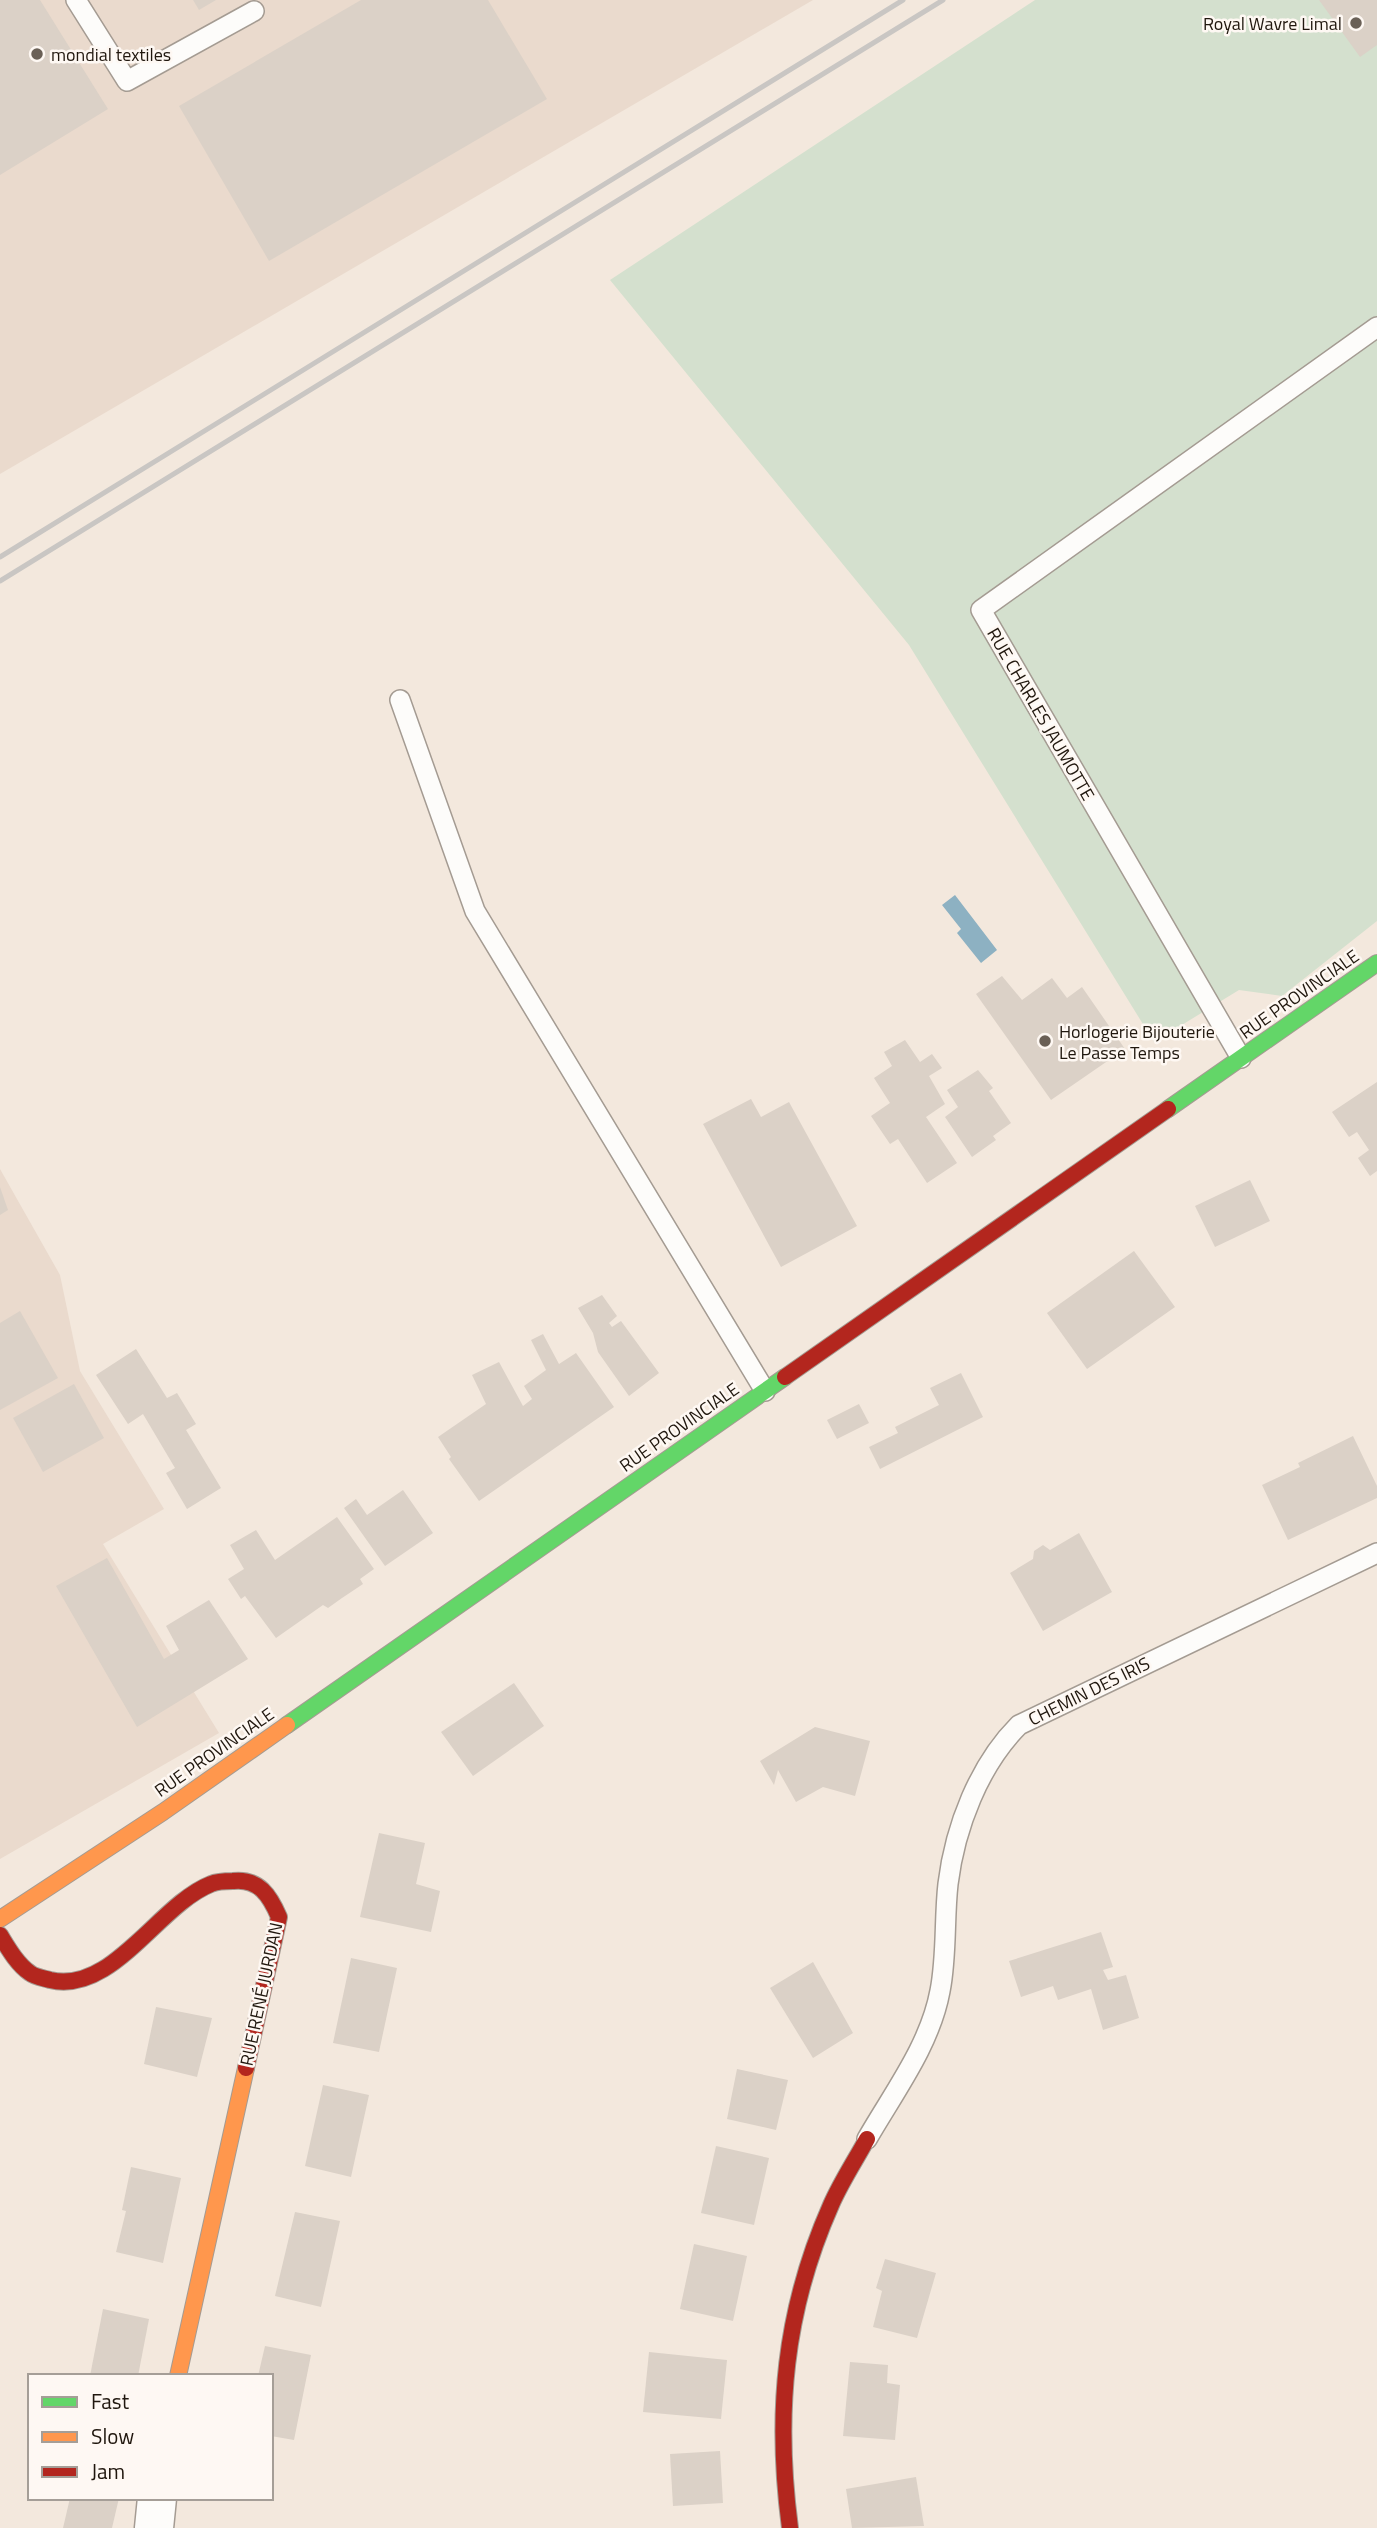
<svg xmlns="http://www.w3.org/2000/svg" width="1377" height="2528" font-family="'Titillium Web',sans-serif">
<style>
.industrial{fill:#eadacd}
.green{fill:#d4e0ce}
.water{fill:#8db1c2}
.building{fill:#dbd1c7}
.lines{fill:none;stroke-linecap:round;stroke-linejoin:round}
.lane-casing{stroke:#a49b92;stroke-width:22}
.street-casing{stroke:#a49b92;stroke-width:41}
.fast-casing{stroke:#a49b92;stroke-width:18}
.slow-casing{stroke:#a49b92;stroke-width:18}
.jam-casing{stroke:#a49b92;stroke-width:18}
.lane{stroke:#fdfcfa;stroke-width:19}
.street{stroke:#fdfcfa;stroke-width:38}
.fast{stroke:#63d668;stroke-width:16}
.slow{stroke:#ff974d;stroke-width:16}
.jam{stroke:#b3261e;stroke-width:16}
.rail{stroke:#c9c6c3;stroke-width:5}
.poi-dot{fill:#6a6056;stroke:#fef8f3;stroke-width:2.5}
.labels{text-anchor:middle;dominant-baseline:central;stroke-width:5;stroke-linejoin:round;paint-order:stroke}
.poi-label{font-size:18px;fill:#20170e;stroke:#fef8f3;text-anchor:start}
.street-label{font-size:18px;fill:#20170e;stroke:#fef8f3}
</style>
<rect width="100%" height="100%" fill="#f3e8dd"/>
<g class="industrial">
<polygon points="0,0 813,0 0,474"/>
<polygon points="0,1169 60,1275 80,1371 164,1509 103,1544 219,1733 0,1859"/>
</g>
<polygon class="green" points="1035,0 1377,0 1377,921 1282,996 1239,990 1154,1042 909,645 610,280"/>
<polygon class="water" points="955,895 997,950 981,963 957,933 961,929 942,905"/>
<g class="building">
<polygon points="0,0 40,0 108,109 0,175"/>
<polygon points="193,0 216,0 199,10"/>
<polygon points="361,0 488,0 547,99 269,261 179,106"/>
<polygon points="1319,0 1377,0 1377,45 1360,57"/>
<polygon points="1002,976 1022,1000 1052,978 1067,998 1082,987 1125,1049 1051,1100 976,994"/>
<polygon points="905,1040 920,1062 932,1054 942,1068 929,1076 945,1104 926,1117 957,1163 927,1183 898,1139 890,1144 871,1116 890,1103 874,1078 892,1066 884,1052"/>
<polygon points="978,1070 993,1088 989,1091 1011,1123 993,1136 996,1140 972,1157 945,1117 958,1107 947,1090"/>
<polygon points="1377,1082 1377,1171 1370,1176 1358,1158 1369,1150 1357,1132 1349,1137 1332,1112"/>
<polygon points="751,1099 761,1117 789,1102 857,1226 781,1267 703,1124"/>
<polygon points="1250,1180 1270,1221 1215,1247 1195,1206"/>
<polygon points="0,1187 8,1210 0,1215"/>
<polygon points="1134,1251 1175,1307 1087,1369 1047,1313"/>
<polygon points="602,1295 617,1316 609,1323 612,1327 621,1321 659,1373 629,1396 598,1352 593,1333 578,1308"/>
<polygon points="20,1311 58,1378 0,1410 0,1323"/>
<polygon points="543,1334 559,1364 576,1353 614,1407 479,1501 449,1459 451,1457 438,1437 486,1404 472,1375 499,1362 523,1406 532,1399 524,1386 546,1370 531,1340"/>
<polygon points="136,1349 167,1398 177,1393 196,1424 186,1430 221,1488 187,1509 166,1473 175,1468 143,1414 128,1424 96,1375"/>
<polygon points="961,1373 983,1417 880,1469 869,1447 898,1433 895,1427 939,1405 930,1388"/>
<polygon points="74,1384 104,1438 43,1472 13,1418"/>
<polygon points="859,1404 869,1423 837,1439 827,1420"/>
<polygon points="1353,1436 1377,1486 1377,1498 1288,1540 1262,1485 1300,1467 1298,1463"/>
<polygon points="403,1490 433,1533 385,1566 344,1508 356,1499 367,1515"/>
<polygon points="337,1517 374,1569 360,1579 363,1584 342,1598 328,1608 323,1605 276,1638 245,1596 241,1599 228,1579 244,1569 230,1545 256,1530 275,1560"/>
<polygon points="1079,1533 1112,1592 1043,1631 1010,1573 1033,1559 1034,1551 1043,1545 1050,1550"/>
<polygon points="107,1558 164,1659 179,1650 166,1626 209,1600 248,1659 137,1727 56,1586"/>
<polygon points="514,1683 544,1726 473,1776 441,1732"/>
<polygon points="815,1727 870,1741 855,1796 823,1787 796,1802 778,1770 774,1785 760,1761"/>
<polygon points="379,1833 425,1843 416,1884 440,1891 431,1932 360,1917"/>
<polygon points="1101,1932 1113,1967 1103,1970 1108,1980 1126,1975 1139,2018 1103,2030 1091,1989 1058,2000 1053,1986 1021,1997 1009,1961"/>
<polygon points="351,1958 397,1968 379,2052 333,2043"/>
<polygon points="813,1962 853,2033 813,2058 770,1988"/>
<polygon points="156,2007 212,2018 197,2077 144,2064"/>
<polygon points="737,2069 788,2080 776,2130 727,2119"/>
<polygon points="323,2085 369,2095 351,2177 305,2166"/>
<polygon points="716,2146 769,2158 754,2225 701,2213"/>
<polygon points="131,2167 181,2178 163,2263 116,2252 126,2211 122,2210"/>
<polygon points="295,2212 340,2221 321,2307 275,2296"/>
<polygon points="694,2244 747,2256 733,2321 680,2309"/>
<polygon points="885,2259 936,2273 917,2338 873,2327 882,2291 876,2288"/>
<polygon points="103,2309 149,2319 138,2376 90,2376"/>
<polygon points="265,2346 311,2355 294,2440 271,2436 271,2376 258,2376"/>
<polygon points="649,2352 727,2360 721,2419 643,2412"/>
<polygon points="850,2362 888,2365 887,2383 900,2385 895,2440 843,2436"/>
<polygon points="720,2451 723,2503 673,2506 670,2454"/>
<polygon points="916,2477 924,2526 852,2528 846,2489"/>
<polygon points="70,2498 119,2498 112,2528 63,2528"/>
</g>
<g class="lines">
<g class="lane-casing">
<g id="lane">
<polyline points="76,0 127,81 254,11"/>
<polyline points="400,700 475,911 765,1391"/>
<polyline points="1241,1058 981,610 1377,327"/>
<path d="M867 2139C894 2092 930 2045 940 1991 947 1956 944 1919 948 1884 955 1827 979 1765 1019 1725L1377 1553"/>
</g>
</g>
<g class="street-casing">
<polyline id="street" points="154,2528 157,2498"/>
</g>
<g class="fast-casing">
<g id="fast">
<polyline points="1168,1109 1377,963"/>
<polyline points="287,1725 785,1377"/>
</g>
</g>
<g class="slow-casing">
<g id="slow">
<polyline points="0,1919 163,1812 287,1725"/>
<polyline points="178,2376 246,2068"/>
</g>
</g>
<g class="jam-casing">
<g id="jam">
<polyline points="785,1377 1168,1109"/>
<path d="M0 1935C8 1948 17 1964 30 1973 35 1977 43 1978 50 1980 112 1995 158 1905 211 1884 218 1881 226 1881 233 1881 259 1878 270 1896 279 1917L246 2068"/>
<path d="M790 2528C775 2414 784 2311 831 2205 841 2182 855 2161 867 2139"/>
</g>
</g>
<use href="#lane" class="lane"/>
<use href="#street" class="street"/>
<use href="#fast" class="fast"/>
<use href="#slow" class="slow"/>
<use href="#jam" class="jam"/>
<g class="rail">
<polyline points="0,557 903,0"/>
<polyline points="0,581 943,0"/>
</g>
</g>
<g class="poi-dot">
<circle cx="1356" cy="23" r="7"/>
<circle cx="37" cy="54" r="7"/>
<circle cx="1045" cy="1041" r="7"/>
</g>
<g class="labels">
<g class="poi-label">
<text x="1342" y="23" text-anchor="end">Royal Wavre Limal</text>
<text x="51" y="54">mondial textiles</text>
<text x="1059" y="1031">Horlogerie Bijouterie<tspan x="1059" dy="21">Le Passe Temps</tspan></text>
</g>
<g class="street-label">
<text transform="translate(1041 714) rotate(60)">RUE CHARLES JAUMOTTE</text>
<text transform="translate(1299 994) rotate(-35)">RUE PROVINCIALE</text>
<text transform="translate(679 1427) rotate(-35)">RUE PROVINCIALE</text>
<text transform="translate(1089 1691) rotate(-26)">CHEMIN DES IRIS</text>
<text transform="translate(214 1752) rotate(-35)">RUE PROVINCIALE</text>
<text transform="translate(261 1994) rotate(-78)">RUE RENÉ JURDAN</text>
</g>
</g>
<rect x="28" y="2374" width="245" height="126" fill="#fef8f3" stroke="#a59e97" stroke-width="2"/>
<rect x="42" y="2397" width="35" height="10" fill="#63d668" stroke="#a59e97" stroke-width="2"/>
<text x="91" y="2409" font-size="21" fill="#20170e">Fast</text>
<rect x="42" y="2432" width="35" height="10" fill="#ff974d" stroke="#a59e97" stroke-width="2"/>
<text x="91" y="2444" font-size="21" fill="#20170e">Slow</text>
<rect x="42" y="2467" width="35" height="10" fill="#b3261e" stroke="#a59e97" stroke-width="2"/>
<text x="91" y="2479" font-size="21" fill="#20170e">Jam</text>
</svg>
